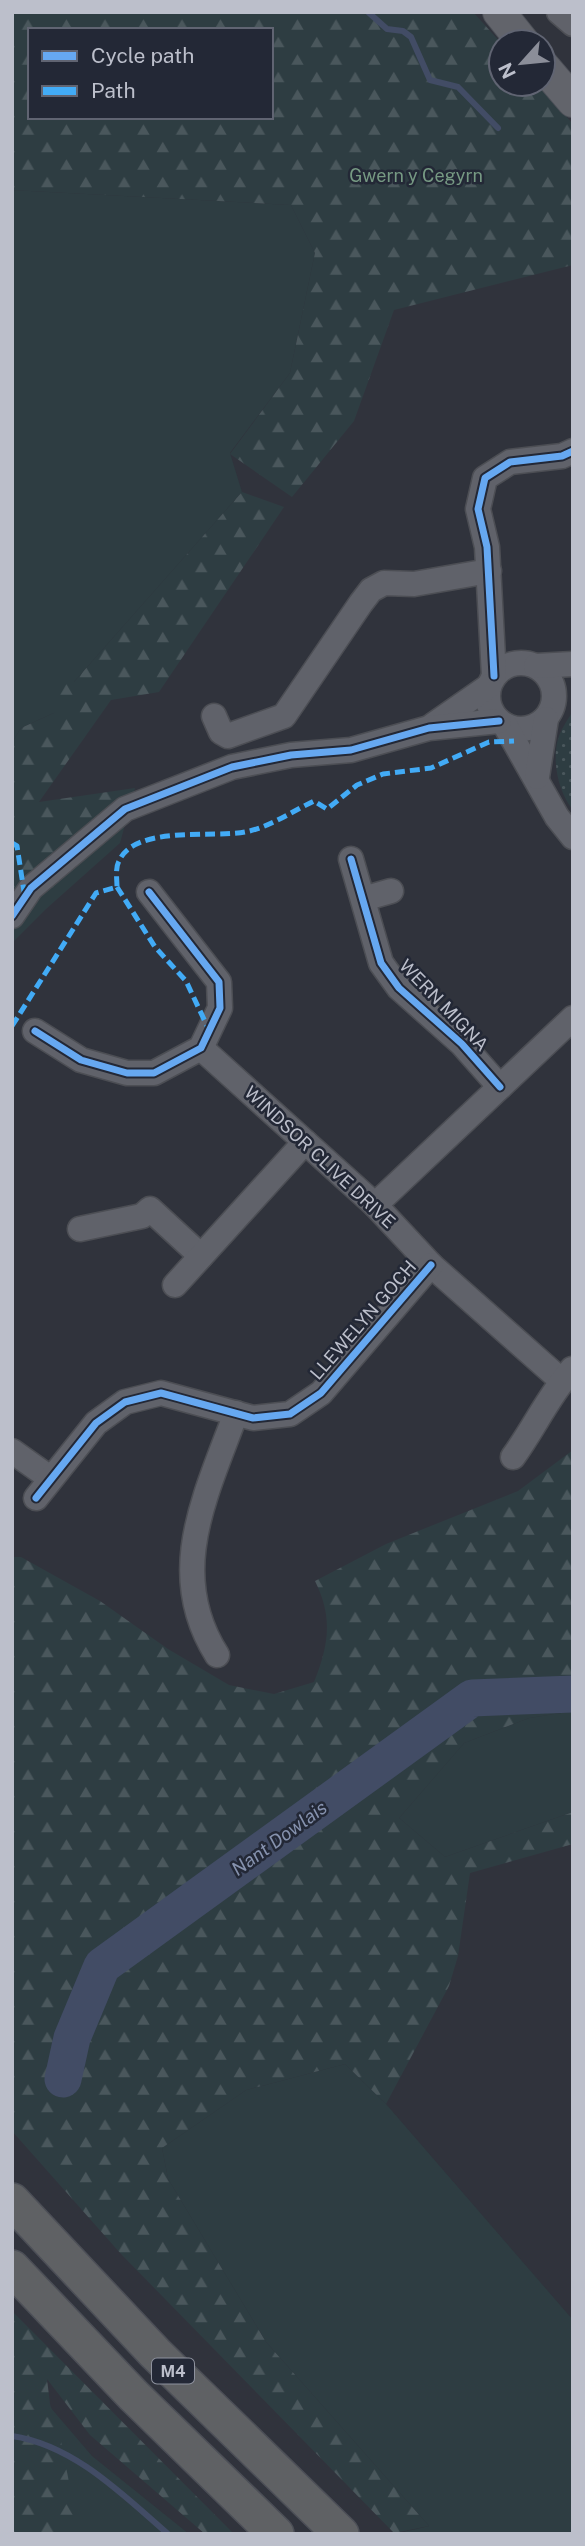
<svg xmlns="http://www.w3.org/2000/svg" width="585" height="2546" font-family="'Public Sans',sans-serif">
<style>
.grass{fill:#2e3d42}
.forest{fill:url(#forest-firs);fill-rule:evenodd}
.park{fill:url(#park-dots)}
.lines{fill:none;stroke-linecap:round;stroke-linejoin:round}
.stream{stroke:#424c65;stroke-width:6}
.river{stroke:#424c65;stroke-width:37}
.minor-casing{stroke:#4c4e54;stroke-width:27}
.major-casing{stroke:#4d5058;stroke-width:34}
.highway-casing{stroke:#4c4f57;stroke-width:38}
.minor{stroke:#60626a;stroke-width:24}
.major{stroke:#62646b;stroke-width:32}
.highway{stroke:#5f6164;stroke-width:35}
.quiet{stroke:#42abf6;stroke-width:5;stroke-dasharray:10 5;stroke-linecap:butt}
.cycleway-casing{stroke:#232836;stroke-width:11}
.cycleway{stroke:#66a8f1;stroke-width:7}
.labels{text-anchor:middle;dominant-baseline:central;stroke-width:5;stroke-linejoin:round;paint-order:stroke}
.shield{fill:#232836;stroke:#8e929e;stroke-width:2}
.shield-label{font-size:16px;font-weight:bold;fill:#bcbfcb}
.park-label{font-size:18px;fill:#769983;stroke:#232836}
.street-label{font-size:18px;fill:#bcbfcb;stroke:#232836}
.water-label{font-size:19px;font-style:italic;fill:#8692ae;stroke:#232836}
</style>
<defs>
<pattern id="forest-firs" width="22" height="20" patternUnits="userSpaceOnUse" patternTransform="scale(1.75)"><rect width="22" height="20" fill="#2e3d42"/><path d="M5 1l3.5 6h-7zM16 11l3.5 6h-7z" fill="#4a575c"/></pattern>
<pattern id="park-dots" width="8" height="8" patternUnits="userSpaceOnUse" patternTransform="scale(1.75)"><rect width="8" height="8" fill="#2e3d42"/><path d="M2 2h.1M6 6h.1" fill="none" stroke="#4a575c" stroke-width="1.8" stroke-linecap="round"/></pattern>
</defs>
<rect width="100%" height="100%" fill="#30333c"/>
<g class="grass">
<polygon points="12,190 291,205 315,253 290,373 230,453 242,492 74,682 54,713 21,728 12,743"/>
<polygon points="573,1711 573,1812 445,1857 399,1818 464,1743 529,1718"/>
<polygon points="345,2064 386,2104 573,2320 573,2534 395,2534 429,2526 266,2342 168,2179 162,2148 246,2090"/>
<polygon points="45,2401 92,2456 189,2534 76,2534"/>
</g>
<g class="forest">
<path d="M12 12H473L501 43V84H537L573 124V265L394 310 354 421 292 497 230 454 290 373 315 253 291 205 12 190ZM30 30H271V117H30Z"/>
<polygon points="242,492 284,507 159,692 111,700 39,802 135,788 120,843 46,909 12,943 12,743 21,728 54,713 59,676 74,682"/>
<path d="M573 1450V1711L529 1718 464 1743 399 1818 445 1857 573 1812V1844L470 1873 458 1956 449 1986 386 2104 345 2064 246 2090 162 2148 168 2179 266 2342 429 2526 394 2533 121 2254 12 2131V1557H21L100 1601 168 1649 229 1685 274 1694 314 1682C329 1645 333 1617 315 1581L386 1544 518 1491Z"/>
<polygon points="12,2311 234,2534 205,2534 90,2435 47,2379 50,2404 61,2441 79,2534 12,2534"/>
</g>
<path class="park" d="M573 711V810C558 792 551 759 559 736 562 728 568 719 573 711Z"/>
<g class="lines">
<g class="stream">
<polyline points="368,12 387,29 403,31 411,37 430,80 458,87 498,128"/>
<path d="M12 2436C74 2445 123 2495 168 2534"/>
</g>
<polyline class="river" points="63,2079 72,2038 102,1966 472,1698 573,1694"/>
<g class="minor-casing">
<g id="minor">
<polyline points="559,12 573,24"/>
<circle cx="521" cy="696" r="33"/>
<polyline points="536,666 573,664"/>
<polyline points="494,676 487,547 478,509 485,478 510,462 562,456 573,451"/>
<polyline points="214,716 221,732 228,736 284,716 361,603 371,590 384,583 414,584 489,571"/>
<polyline points="433,725 489,686"/>
<polyline points="505,725 557,817 573,837"/>
<polyline points="537,777 546,719"/>
<polyline points="351,859 381,963 399,988 462,1044 500,1087"/>
<polyline points="363,899 391,891"/>
<polyline points="12,916 31,888 125,809 232,767 291,755 351,750 429,728 499,721"/>
<polyline points="35,1031 81,1060 127,1073 154,1073 201,1048 220,1008 219,982 149,892"/>
<polyline points="201,1048 375,1205 431,1265 562,1381"/>
<polyline points="375,1205 573,1018"/>
<polyline points="80,1229 142,1216 150,1209 201,1256"/>
<polyline points="175,1285 305,1142"/>
<polyline points="12,1451 50,1478"/>
<path d="M513 1457C534 1428 548 1397 572 1369"/>
<polyline points="36,1498 96,1423 125,1402 161,1393 253,1418 290,1414 321,1393 431,1265"/>
<path d="M217 1655C165 1573 206 1495 236 1413"/>
</g>
</g>
<g class="major-casing">
<g id="major">
<polyline points="499,12 523,42"/>
<polyline points="543,66 573,101"/>
</g>
</g>
<g class="highway-casing">
<g id="highway">
<polyline points="12,2201 155,2353 341,2534"/>
<polyline points="12,2268 133,2395 276,2534"/>
</g>
</g>
<use href="#minor" class="minor"/>
<use href="#major" class="major"/>
<use href="#highway" class="highway"/>
<g class="quiet">
<polyline points="12,843 17,846 25,898"/>
<polyline points="117,887 155,947 186,981 209,1030"/>
<path d="M12 1026 96 893 117 887C117 879 115 868 119 861 135 825 213 838 245 832 268 828 293 811 314 801L327 809 357 785 383 774 431 768 489 742 514 741"/>
</g>
<g class="cycleway-casing">
<g id="cycleway">
<polyline points="494,676 487,547 478,509 485,478 510,462 562,456 573,451"/>
<polyline points="351,859 381,963 399,988 462,1044 500,1087"/>
<polyline points="12,916 31,888 125,809 232,767 291,755 351,750 429,728 499,721"/>
<polyline points="35,1031 81,1060 127,1073 154,1073 201,1048 220,1008 219,982 149,892"/>
<polyline points="36,1498 96,1423 125,1402 161,1393 253,1418 290,1414 321,1393 431,1265"/>
</g>
</g>
<use href="#cycleway" class="cycleway"/>
</g>
<g class="labels">
<rect class="shield" x="152" y="2358.5" width="42" height="25" rx="5"/>
<g class="shield-label">
<text x="173" y="2371">M4</text>
</g>
<g class="park-label">
<text x="416" y="175">Gwern y Cegyrn</text>
</g>
<g class="street-label">
<text transform="translate(444 1005) rotate(46)">WERN MIGNA</text>
<text transform="translate(320 1157) rotate(43)">WINDSOR CLIVE DRIVE</text>
<text transform="translate(363 1320) rotate(-49)">LLEWELYN GOCH</text>
</g>
<g class="water-label">
<text transform="translate(279 1838) rotate(-36)">Nant Dowlais</text>
</g>
</g>
<rect width="585" height="2546" fill="none" stroke="#bcbfcb" stroke-width="28"/>
<rect x="28" y="28" width="245" height="91" fill="#232836" stroke="#606472" stroke-width="2"/>
<rect x="42" y="51" width="35" height="10" fill="#66a8f1" stroke="#606472" stroke-width="2"/>
<text x="91" y="63" font-size="21" fill="#bcbfcb">Cycle path</text>
<rect x="42" y="86" width="35" height="10" fill="#42abf6" stroke="#606472" stroke-width="2"/>
<text x="91" y="98" font-size="21" fill="#bcbfcb">Path</text>
<g transform="translate(522 63) rotate(243)"><circle r="33" fill="#232836" stroke="#606472" stroke-width="2"/>
<path d="M0-5L12 26L0 18L-12 26Z" fill="#8b8e99"/>
<text y="-10" font-size="19" font-weight="bold" text-anchor="middle" fill="#bcbfcb">N</text>
</g>
</svg>
